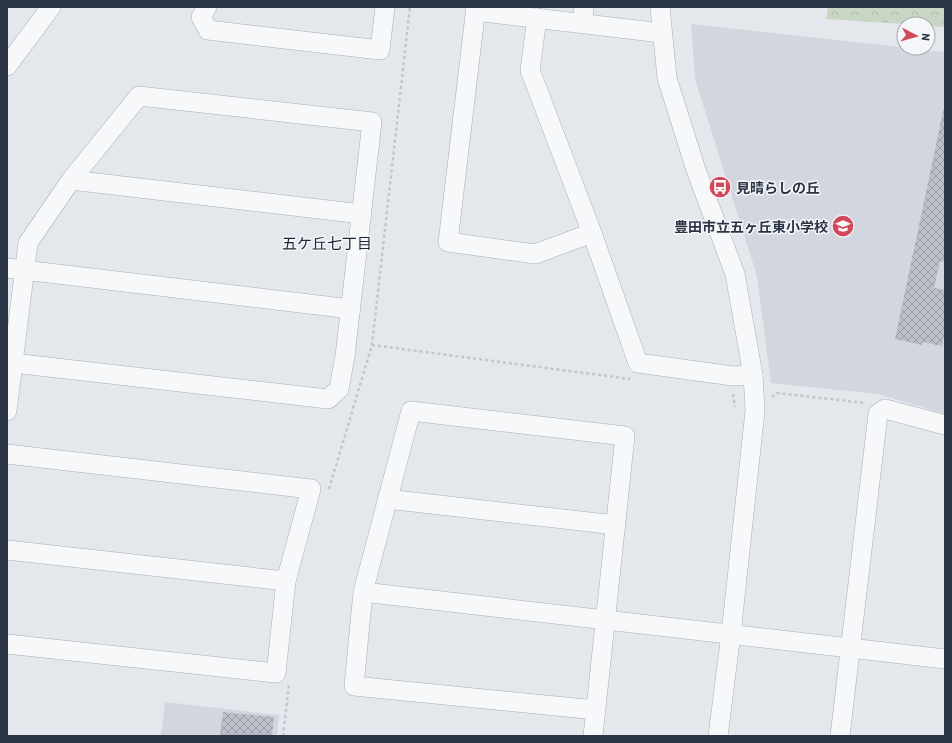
<svg xmlns="http://www.w3.org/2000/svg" width="952" height="743" font-family="Barlow,'Noto Sans JP',sans-serif">
<style>
.built{fill:#d2d6de}
.forest{fill:url(#forest-crowns)}
.building{fill:url(#building-cross-hatch)}
.lines{fill:none;stroke-linecap:round;stroke-linejoin:round}
.minor-casing{stroke:#a9aeb7;stroke-width:20}
.path{stroke:#c2c5cb;stroke-width:2.5;stroke-dasharray:3 3;stroke-linecap:butt}
.minor{stroke:#f7f8fa;stroke-width:19}
.labels{text-anchor:middle;dominant-baseline:central;stroke-width:3;stroke-linejoin:round;paint-order:stroke}
.poi-label{font-size:14px;font-weight:bold;fill:#2b3445;stroke:#f4f6f9;text-anchor:start}
.neighbourhood-label{font-size:15px;fill:#1d2536;stroke:#f4f6f9}
</style>
<defs>
<pattern id="forest-crowns" width="20" height="18" patternUnits="userSpaceOnUse"><rect width="20" height="18" fill="#c9d6c5"/><path d="M2 6a3 3 0 1 1 6 0M12 15a3 3 0 1 1 6 0" fill="none" stroke="#adb8ab"/></pattern>
<pattern id="building-cross-hatch" width="8" height="8" patternUnits="userSpaceOnUse"><rect width="8" height="8" fill="#bbc0ca"/><path d="M0 0l8 8M0 8l8-8" fill="none" stroke="#989da6"/></pattern>
</defs>
<rect width="100%" height="100%" fill="#e4e7ec"/>
<g class="built">
<polygon points="691,24 945,52 945,414 878,394 771,383 757,276 695,79"/>
<polygon points="165,702 279,715 277,736 161,736"/>
</g>
<polygon class="forest" points="828,7 945,7 945,27 928,26 928,24 904,24 826,19"/>
<g class="building">
<polygon points="944,107 945,262 940,261 934,288 945,290 945,331 942,346 923,342 922,345 895,339"/>
<polygon points="223,712 274,717 272,736 220,736"/>
</g>
<g class="lines">
<g class="minor-casing">
<g id="minor">
<polyline points="207,7 201,17 208,30 380,50 385,7"/>
<polyline points="476,7 448,242 535,254 592,233"/>
<polyline points="660,7 667,78 696,170 735,274 753,375 755,411 731,634 718,736"/>
<polyline points="475,11 662,33"/>
<polyline points="537,18 530,70 592,233 638,363 733,376 753,375"/>
<polyline points="582,23 584,7"/>
<polyline points="7,66 51,7"/>
<polyline points="71,180 362,214"/>
<polyline points="7,268 351,309"/>
<polyline points="7,411 28,243 71,180 139,96 372,122 345,356 339,389 328,399 13,363"/>
<polyline points="7,454 311,489 286,581 7,550"/>
<polyline points="387,499 616,525"/>
<polyline points="363,592 945,659"/>
<polyline points="7,644 276,673 286,581"/>
<path d="M593 736C604 636 615 536 625 436L411 411 363 592 354 686 596 710"/>
<polyline points="840,736 878,414 885,409 945,425"/>
</g>
</g>
<g class="path">
<polyline points="372,345 630,379"/>
<polyline points="733,394 735,407"/>
<polyline points="772,397 777,393 865,403"/>
<polyline points="329,489 372,345 410,7"/>
<polyline points="283,736 289,685"/>
</g>
<use href="#minor" class="minor"/>
</g>
<defs>
<g id="bus-disc" transform="scale(1.15)"><circle r="9.5" fill="#d1495b" stroke="#f4f6f9"/><path d="M-5-6H5V4H4V6H2V4H-2V6H-4V4H-5ZM-3.5-4V0h7V-4ZM-3.5 1.2v1.5H-2V1.2ZM2 1.2v1.5H3.5V1.2Z" fill="#fff"/></g>
<g id="school-disc" transform="scale(1.15)"><circle r="9.5" fill="#d1495b" stroke="#f4f6f9"/><path d="M0-5L7-2L0 1L-7-2ZM-4 1L0 2.5L4 1V4Q0 6-4 4Z" fill="#fff"/></g>
</defs>
<g fill-rule="evenodd">
<use href="#bus-disc" x="720" y="187"/>
<use href="#school-disc" x="843" y="226"/>
</g>
<g class="labels">
<g class="poi-label">
<text x="736" y="187">見晴らしの丘</text>
<text x="828" y="226" text-anchor="end">豊田市立五ヶ丘東小学校</text>
</g>
<g class="neighbourhood-label">
<text x="327" y="243">五ケ丘七丁目</text>
</g>
</g>
<rect width="952" height="743" fill="none" stroke="#2b3445" stroke-width="16"/>
<g transform="translate(916 36) rotate(96)"><circle r="19" fill="#f4f6f9" stroke="#a4a8b1"/>
<path d="M0-3L7 15L0 10L-7 15Z" fill="#d1495b"/>
<text y="-6" font-size="11" font-weight="bold" text-anchor="middle" fill="#2b3445">N</text>
</g>
</svg>
